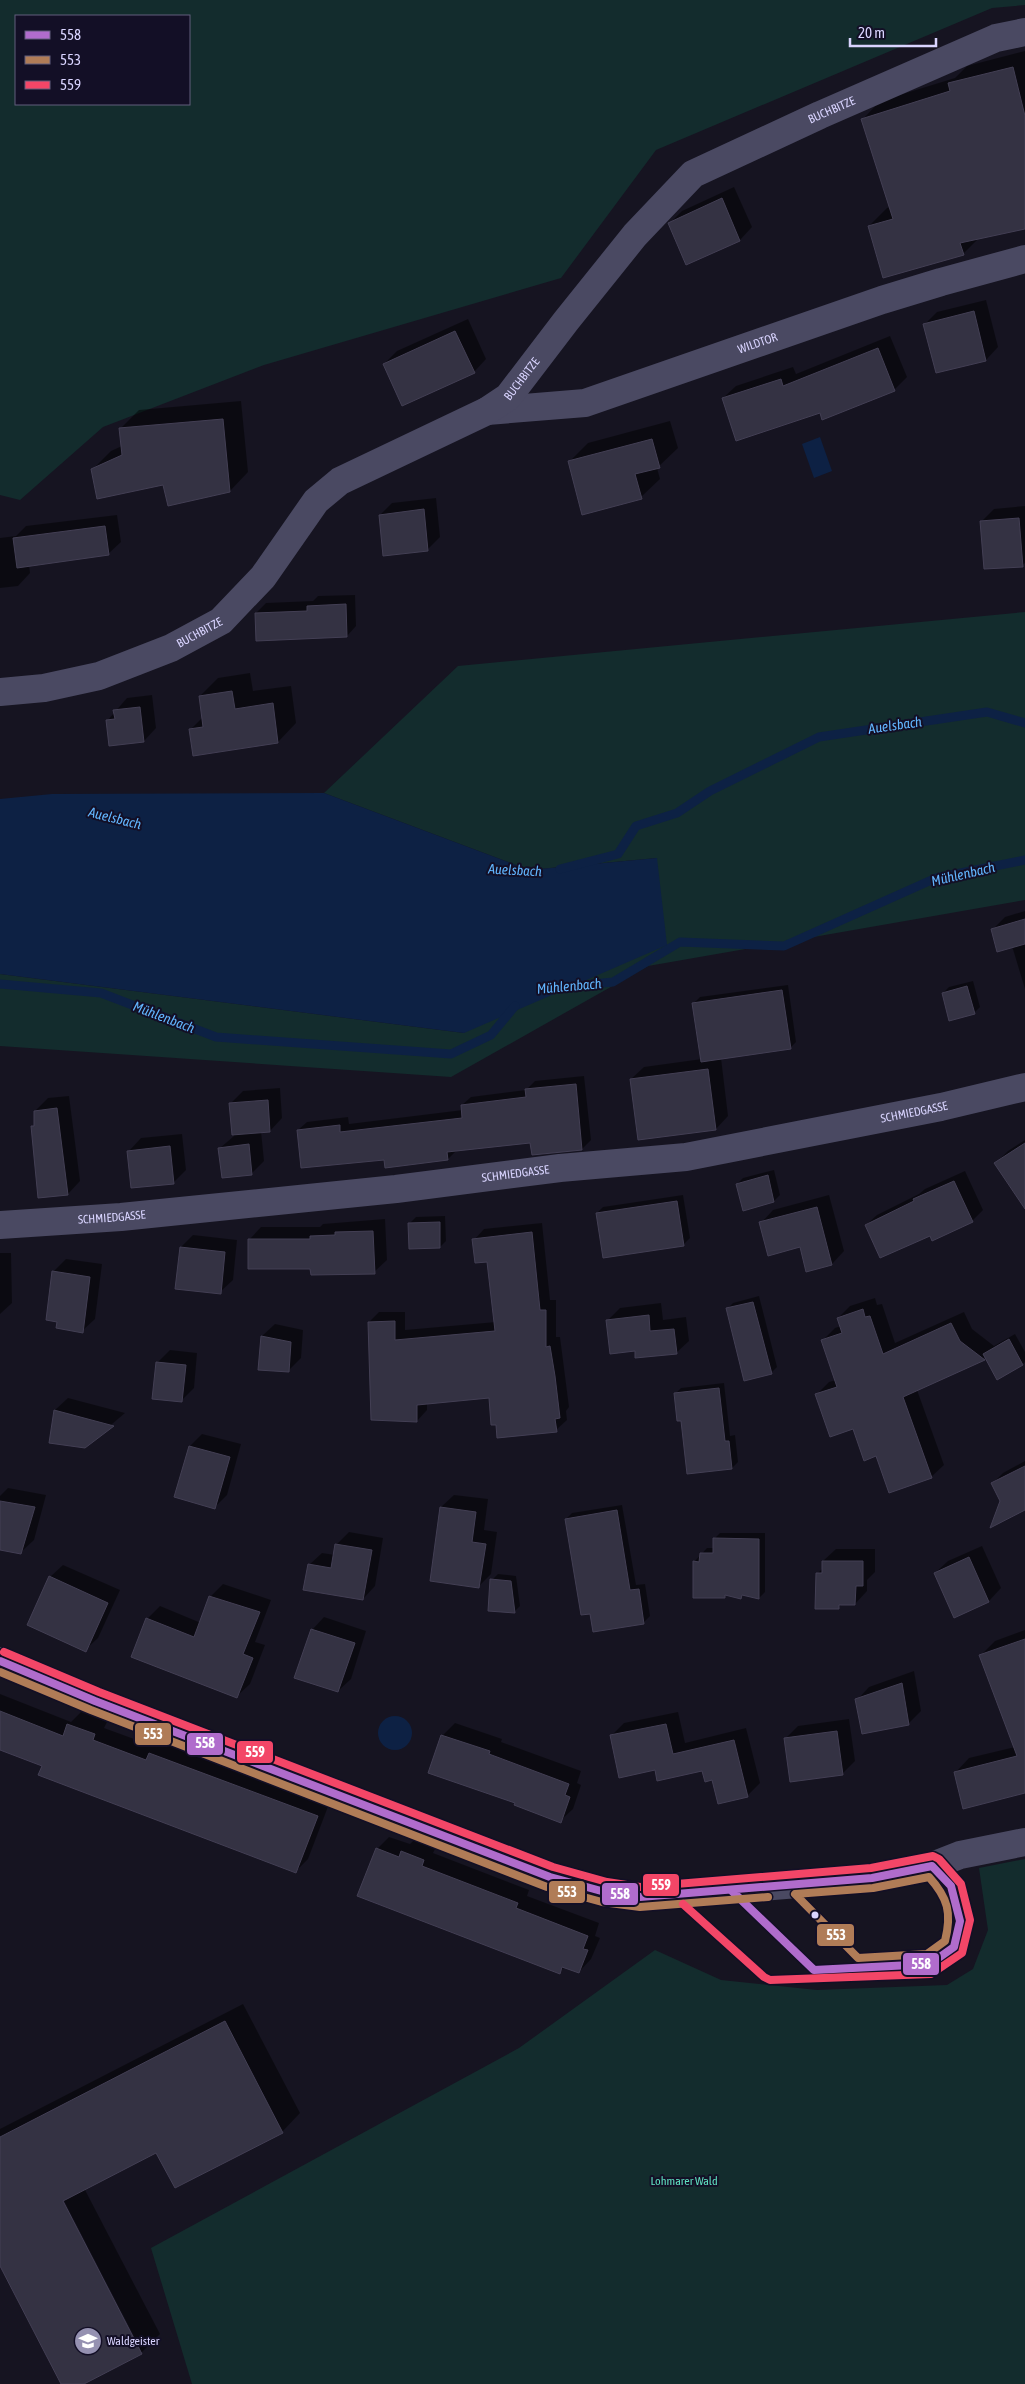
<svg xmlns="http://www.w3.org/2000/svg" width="1025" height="2384" font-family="'Asap Condensed',sans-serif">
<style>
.green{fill:#132c2d;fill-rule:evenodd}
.water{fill:#0d2144}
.shadow{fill:#0007;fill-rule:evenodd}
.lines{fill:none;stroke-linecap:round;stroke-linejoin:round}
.stream{stroke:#0d2144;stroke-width:9}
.building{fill:#343243;stroke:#433f54}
.street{stroke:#4a4962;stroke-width:28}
.bus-1-casing{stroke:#130f26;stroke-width:11}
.bus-2-casing{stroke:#130f26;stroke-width:11}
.bus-3-casing{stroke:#130f26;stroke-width:11}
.bus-1{stroke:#b06ccc;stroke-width:8}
.bus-2{stroke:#b07c57;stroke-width:8}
.bus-3{stroke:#f34667;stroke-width:8}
.bus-dot{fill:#d9d4ff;stroke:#130f26;stroke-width:2}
.labels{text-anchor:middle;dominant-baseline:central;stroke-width:4;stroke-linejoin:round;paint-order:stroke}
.street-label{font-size:12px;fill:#d9d4ff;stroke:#130f26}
.park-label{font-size:12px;fill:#5fe0c0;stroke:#130f26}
.poi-label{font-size:12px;fill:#d9d4ff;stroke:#130f26;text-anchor:start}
.water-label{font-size:14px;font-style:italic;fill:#62b6ff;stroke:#130f26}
.line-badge{stroke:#130f26;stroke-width:2}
.badge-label{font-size:14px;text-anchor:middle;font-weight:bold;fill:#fff}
</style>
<rect width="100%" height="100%" fill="#161421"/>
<g class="green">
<path d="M0 0H1025V5L992 8 656 150 561 278 264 365 103 427 20 500 0 495ZM189 16V104H16V16Z"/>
<polygon points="1025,612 1025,900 648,966 451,1077 0,1046 0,974 464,1033 657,858 529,870 324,793 458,666"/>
<polygon points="1025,1859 1025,2384 192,2384 151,2248 519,2048 655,1950 721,1980 817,1990 947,1985 973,1969 988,1930 979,1868"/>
</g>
<g class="water">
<polygon points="820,437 832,471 814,478 802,444"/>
<polygon points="324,793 529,870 657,858 667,945 464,1033 0,974 0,799 52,794"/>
<circle cx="395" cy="1733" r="17"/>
</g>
<g class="shadow">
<polygon points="1025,51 1025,228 979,238 963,254 869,226 887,208 891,207 863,119 880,101 955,78 967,66"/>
<polygon points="734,187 752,227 740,240 686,263 669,224 682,211"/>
<polygon points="986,300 998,347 986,360 925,324 937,312"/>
<polygon points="468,319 486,359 474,372 384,364 397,351"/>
<polygon points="890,336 907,377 894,390 823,418 820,411 723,398 736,386 793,367 796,374"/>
<polygon points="241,401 248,472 230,491 164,483 92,470 111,451 122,446 120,429 139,410"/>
<polygon points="670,421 678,448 657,468 660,479 641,497 569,462 588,443"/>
<polygon points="436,498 440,537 427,550 380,515 392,503"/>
<polygon points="1025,506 1025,563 1022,565 982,521 994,509"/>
<polygon points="117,515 121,542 108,554 29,565 30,573 18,586 0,588 0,538 16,536 26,526"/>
<polygon points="355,595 356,626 347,636 256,613 266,603 313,601 318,596"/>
<polygon points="250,673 253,691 291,686 296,723 278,742 191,729 203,717 200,696 218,678"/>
<polygon points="152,695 156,728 144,741 107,721 127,698"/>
<polygon points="1025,911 1025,989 1012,946 992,930 1005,917"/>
<polygon points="973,981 980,1007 974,1013 943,993 949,987"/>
<polygon points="788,985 796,1042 790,1048 721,1058 728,1116 716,1129 631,1079 644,1067 702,1059 694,1003 700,997"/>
<polygon points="584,1076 591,1140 582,1149 532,1142 457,1150 448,1159 385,1158 298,1130 307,1122 348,1117 349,1124 463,1110 462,1105 471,1097 526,1090 535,1081"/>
<polygon points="280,1088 282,1118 270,1131 261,1131 264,1161 251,1174 220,1148 234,1136 231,1103 243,1091"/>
<polygon points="69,1096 80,1181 68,1194 33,1127 36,1124 35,1111 48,1098"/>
<polygon points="182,1134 186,1170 173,1183 129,1151 141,1138"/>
<polygon points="1025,1140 1025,1207 996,1163 1008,1151"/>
<polygon points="774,1170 780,1195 774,1201 744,1209 737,1184 743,1178"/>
<polygon points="965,1171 983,1210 972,1221 930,1235 866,1225 877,1215 919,1194 925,1189"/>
<polygon points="683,1195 690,1238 684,1244 605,1256 597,1213 603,1207"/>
<polygon points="829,1195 844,1251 832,1264 761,1223 773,1210"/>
<polygon points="445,1216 446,1241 440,1247 410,1223 416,1217"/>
<polygon points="385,1219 387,1260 374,1272 312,1268 249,1240 261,1227 320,1227 323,1224"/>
<polygon points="542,1223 550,1300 556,1300 556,1337 560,1337 569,1407 566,1411 567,1420 556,1430 497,1424 490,1397 427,1403 427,1410 417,1421 369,1322 379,1312 405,1312 405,1330 496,1322 488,1260 474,1240 484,1229"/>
<polygon points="193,1235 237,1240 233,1280 220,1292 181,1247"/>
<polygon points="0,1253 11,1253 12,1303 0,1314"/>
<polygon points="66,1259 102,1264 95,1319 82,1331 53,1272"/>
<polygon points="759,1296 777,1367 771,1373 727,1309 733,1303"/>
<polygon points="875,1298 877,1305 882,1304 895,1343 964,1312 972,1329 994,1346 1015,1334 1025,1352 1025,1362 1023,1364 998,1378 986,1357 917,1390 944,1465 931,1477 877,1455 854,1427 817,1394 829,1382 836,1380 823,1340 835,1328 841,1326 838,1318 850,1306"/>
<polygon points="661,1303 663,1320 686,1317 689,1341 676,1353 636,1350 608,1320 620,1308"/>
<polygon points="275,1324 303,1330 301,1358 288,1371 260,1369 262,1336"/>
<polygon points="170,1350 197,1353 194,1388 181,1401 157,1363"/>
<polygon points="724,1383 730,1436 735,1435 738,1462 732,1468 675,1394 681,1388"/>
<polygon points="68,1398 125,1413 85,1447 55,1410"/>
<polygon points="202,1434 241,1444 227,1495 215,1507 190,1446"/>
<polygon points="1025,1461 1025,1508 992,1484 1003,1473"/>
<polygon points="8,1488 46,1495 34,1540 21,1552 0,1549 0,1496"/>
<polygon points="454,1495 488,1499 484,1530 497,1532 491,1574 479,1586 441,1507"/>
<polygon points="622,1505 636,1585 645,1584 650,1616 644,1622 591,1613 566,1519 572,1513"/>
<polygon points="349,1532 383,1538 375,1586 363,1599 309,1565 322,1553 335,1555 337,1544"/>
<polygon points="720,1533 765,1533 765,1592 759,1598 744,1594 741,1598 726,1595 724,1597 694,1562 707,1548 714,1548 714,1539"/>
<polygon points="982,1546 1001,1588 989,1601 955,1617 935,1573 948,1561"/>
<polygon points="836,1549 875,1549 875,1572 867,1580 867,1591 855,1604 842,1604 838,1608 817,1574 823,1568 823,1561"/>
<polygon points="63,1565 120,1590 98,1638 85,1650 50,1577"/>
<polygon points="498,1574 516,1576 520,1606 514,1612 492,1580"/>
<polygon points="223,1584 271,1600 255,1642 265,1645 250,1684 237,1696 147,1619 160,1606 201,1623 210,1597"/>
<polygon points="324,1617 366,1631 351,1679 338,1691 312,1630"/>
<polygon points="1025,1630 1025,1790 955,1773 969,1758 1015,1747 981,1655 995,1641"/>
<polygon points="914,1671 921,1711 909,1723 863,1732 857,1700 869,1687"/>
<polygon points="0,1694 71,1722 81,1712 107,1722 104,1728 156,1747 162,1741 329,1804 308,1859 296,1871 0,1749"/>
<polygon points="678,1712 685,1743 746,1728 760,1783 747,1796 713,1779 703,1770 656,1769 611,1736 624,1723"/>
<polygon points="849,1719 855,1761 842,1774 785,1739 798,1726"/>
<polygon points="455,1723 502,1739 501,1742 581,1771 577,1783 581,1785 573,1809 560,1821 516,1802 430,1772 443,1735"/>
<polygon points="389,1837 410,1844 415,1839 436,1847 433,1853 529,1890 527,1896 599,1923 595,1936 600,1938 591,1959 579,1972 565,1967 559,1972 377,1849"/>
<path d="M243 2004 300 2113 282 2132 157 2151 84 2188 160 2334 141 2353 81 2384H63L0 2263V2129ZM61 2195 140 2348H137L59 2196Z"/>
</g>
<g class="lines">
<g class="stream">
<polyline points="560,869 618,854 636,826 677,813 710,791 819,737 987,712 1025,723"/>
<polyline points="0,984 101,993 216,1037 451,1054 491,1035 515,1006"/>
<polyline points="563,987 613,982 680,942 784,946 936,878 1025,860"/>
</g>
</g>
<g class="building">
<polygon points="1013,67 1025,116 1025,229 960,243 964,255 883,278 868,226 893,219 861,119 950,91 948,83"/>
<polygon points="722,198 740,241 686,265 668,223"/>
<polygon points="974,311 986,361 936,373 923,324"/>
<polygon points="455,331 475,373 402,406 383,364"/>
<polygon points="878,348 895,391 822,420 820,413 736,441 722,398 781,379 783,386"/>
<polygon points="223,419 230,492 168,506 163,485 97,499 91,469 122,455 119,428"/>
<polygon points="652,439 660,468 635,474 642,499 582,515 568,461"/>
<polygon points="424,509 428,551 383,556 379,515"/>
<polygon points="1019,518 1023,567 984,569 980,521"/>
<polygon points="105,526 109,555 17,568 13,538"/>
<polygon points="346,604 347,637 256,641 255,613 307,611 307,606"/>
<polygon points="232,691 235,709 273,703 278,743 193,756 189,729 203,727 199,696"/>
<polygon points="140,707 144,742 109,746 106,720 115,719 113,710"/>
<polygon points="1025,919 1025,944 997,952 991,929"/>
<polygon points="967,986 975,1014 949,1021 942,993"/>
<polygon points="782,990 791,1049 701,1062 692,1003"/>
<polygon points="708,1069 716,1130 638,1140 630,1079"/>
<polygon points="576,1084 582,1150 532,1155 530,1143 447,1152 448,1160 385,1168 384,1160 301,1168 297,1130 340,1125 340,1132 462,1118 461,1105 526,1097 525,1089"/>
<polygon points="268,1100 270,1132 232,1135 229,1103"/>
<polygon points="57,1108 68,1195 38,1198 31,1126 34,1126 34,1111"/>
<polygon points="1025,1143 1025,1209 994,1163"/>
<polygon points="249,1144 252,1175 222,1178 218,1148"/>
<polygon points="170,1146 174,1184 131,1188 127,1151"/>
<polygon points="768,1175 774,1202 743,1211 736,1184"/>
<polygon points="954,1181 973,1222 932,1241 930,1236 880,1258 865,1225 914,1201 913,1199"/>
<polygon points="677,1201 684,1246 603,1258 596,1213"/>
<polygon points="817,1207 832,1265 806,1272 800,1247 768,1256 759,1222"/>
<polygon points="440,1222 440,1248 409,1249 408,1223"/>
<polygon points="373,1231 375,1274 311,1275 310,1269 248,1269 248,1239 310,1239 310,1236 335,1235 335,1232"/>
<polygon points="532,1232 540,1310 546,1310 546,1347 550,1346 555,1376 560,1418 555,1419 557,1432 497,1438 496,1425 491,1425 489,1398 417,1405 417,1422 371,1420 368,1322 395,1321 395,1340 495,1331 487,1262 475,1263 472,1239"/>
<polygon points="180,1247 225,1252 221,1294 175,1289"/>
<polygon points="52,1271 90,1277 83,1333 56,1328 57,1322 46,1320"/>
<polygon points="753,1302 772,1374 744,1381 726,1308"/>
<polygon points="863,1309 865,1317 870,1316 883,1354 951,1323 960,1341 985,1360 903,1397 932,1478 889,1493 876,1456 864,1461 853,1429 830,1437 815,1394 837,1387 821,1340 842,1333 837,1318"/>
<polygon points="649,1315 650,1331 674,1329 677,1354 635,1358 635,1351 610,1354 606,1320"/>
<polygon points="261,1336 291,1342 289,1372 258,1370"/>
<polygon points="1009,1339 1023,1365 997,1380 983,1354"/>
<polygon points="156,1362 186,1365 182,1402 152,1399"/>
<polygon points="719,1388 725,1441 729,1441 732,1469 687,1474 681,1421 677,1421 674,1393"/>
<polygon points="54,1410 114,1426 85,1448 49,1443"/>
<polygon points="189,1446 230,1457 215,1509 174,1497"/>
<polygon points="1025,1466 1025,1510 990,1528 1000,1501 991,1483"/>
<polygon points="0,1501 35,1507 21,1554 0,1550"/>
<polygon points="440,1507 476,1512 472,1542 486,1544 479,1588 430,1581"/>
<polygon points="617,1510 630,1590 639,1589 644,1624 593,1632 590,1614 581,1615 565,1519"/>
<polygon points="713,1538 759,1539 759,1599 742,1595 741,1599 725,1595 725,1598 693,1598 693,1561 699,1562 700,1553 713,1553"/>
<polygon points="335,1544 372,1550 363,1600 303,1590 308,1564 331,1568"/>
<polygon points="969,1557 989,1602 954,1618 934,1573"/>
<polygon points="822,1561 863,1561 863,1586 856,1586 855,1605 839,1605 839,1609 815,1609 816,1573 822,1573"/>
<polygon points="49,1576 108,1603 86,1652 27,1625"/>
<polygon points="490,1579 511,1581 515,1613 488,1611"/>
<polygon points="209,1596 260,1612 243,1654 253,1658 237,1698 131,1657 146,1618 194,1637"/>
<polygon points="311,1629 355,1643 338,1692 294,1678"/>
<polygon points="1025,1639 1025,1793 963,1809 954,1772 1017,1756 979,1655"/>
<polygon points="902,1683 909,1725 862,1734 855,1699"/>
<polygon points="0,1711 63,1736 67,1724 95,1734 93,1740 146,1760 149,1753 318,1816 296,1873 38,1775 42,1766 0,1750"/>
<polygon points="666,1724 673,1754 734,1740 748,1797 718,1804 712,1780 705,1782 702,1771 657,1781 655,1770 619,1778 610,1735"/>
<polygon points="837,1731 843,1775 790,1782 784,1738"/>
<polygon points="441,1735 490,1751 489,1754 569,1784 565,1795 570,1797 561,1823 514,1805 515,1803 428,1773"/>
<polygon points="376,1848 399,1857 401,1851 424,1860 422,1866 518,1903 516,1908 588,1936 583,1949 588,1950 579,1973 562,1967 560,1974 357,1896"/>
<polygon points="225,2021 283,2133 175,2188 156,2153 63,2201 142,2354 84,2384 61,2384 0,2266 0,2137"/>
</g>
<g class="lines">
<g class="street">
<path id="s1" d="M487 411 585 403 882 300 941 282 1025 259"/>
<path id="s2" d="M0 692 44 688 99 676 171 648 221 621 263 577 316 501 340 481 487 411 508 397 566 321 635 235 693 174 820 115 996 38 1025 32"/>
<path id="s3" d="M0 1225 121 1217 396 1189 560 1168 686 1157 941 1107 1025 1087"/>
<polyline points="0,1661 95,1701 550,1877 605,1892 640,1897 872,1878 932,1866 960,1855 1025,1842"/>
</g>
<g class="bus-1-casing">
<polyline id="bus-1" points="0,1661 95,1701 550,1877 605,1892 640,1897 872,1878 932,1866 951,1886 960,1921 954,1947 930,1964 814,1970 732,1891"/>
</g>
<g class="bus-2-casing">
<g id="bus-2">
<polyline points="0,1672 91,1710 547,1887 602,1902 640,1907 768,1897"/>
<path d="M929 1877C948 1898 952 1913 945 1941L927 1954 858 1958 795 1894 873 1888Z"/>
</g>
</g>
<g class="bus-3-casing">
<polyline id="bus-3" points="4,1652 99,1692 553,1867 607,1882 640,1887 871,1868 933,1856 939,1859 961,1884 970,1920 962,1953 931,1974 770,1980 764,1977 683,1904"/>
</g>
<use href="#bus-1" class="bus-1"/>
<use href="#bus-2" class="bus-2"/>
<use href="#bus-3" class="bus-3"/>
</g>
<defs>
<g id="school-disc" transform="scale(1.4375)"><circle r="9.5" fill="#9591b1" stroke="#130f26"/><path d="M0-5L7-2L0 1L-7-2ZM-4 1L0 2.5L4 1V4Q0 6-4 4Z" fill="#fff"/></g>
</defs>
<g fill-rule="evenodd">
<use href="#school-disc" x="88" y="2341"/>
</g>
<circle class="bus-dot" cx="815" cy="1915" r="4.5"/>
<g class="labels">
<g class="street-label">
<text stroke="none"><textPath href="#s2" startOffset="1050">BUCHBITZE</textPath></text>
<text stroke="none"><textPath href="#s1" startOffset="281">WILDTOR</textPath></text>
<text stroke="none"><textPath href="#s2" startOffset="630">BUCHBITZE</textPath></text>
<text stroke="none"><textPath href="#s2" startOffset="210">BUCHBITZE</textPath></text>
<text stroke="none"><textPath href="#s3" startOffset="922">SCHMIEDGASSE</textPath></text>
<text stroke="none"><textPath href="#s3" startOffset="518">SCHMIEDGASSE</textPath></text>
<text stroke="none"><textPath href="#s3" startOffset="112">SCHMIEDGASSE</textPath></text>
</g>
<g class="park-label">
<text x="684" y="2181">Lohmarer Wald</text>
</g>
<g class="poi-label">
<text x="107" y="2341">Waldgeister</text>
</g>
<g class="water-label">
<text transform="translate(895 725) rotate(-8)">Auelsbach</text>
<text transform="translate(115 818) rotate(14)">Auelsbach</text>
<text transform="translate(515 870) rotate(3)">Auelsbach</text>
<text transform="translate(963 874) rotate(-13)">Mühlenbach</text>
<text transform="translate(569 986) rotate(-5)">Mühlenbach</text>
<text transform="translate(164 1017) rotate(21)">Mühlenbach</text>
</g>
</g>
<g class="line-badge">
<rect x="134" y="1722" width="38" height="24" rx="5" fill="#b07c57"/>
<rect x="186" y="1732" width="38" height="24" rx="5" fill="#b06ccc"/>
<rect x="236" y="1740" width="38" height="24" rx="5" fill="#f34667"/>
<rect x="642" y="1873" width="38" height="24" rx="5" fill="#f34667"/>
<rect x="548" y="1880" width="38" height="24" rx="5" fill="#b07c57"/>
<rect x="601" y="1882" width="38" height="24" rx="5" fill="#b06ccc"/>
<rect x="816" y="1923" width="39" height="24" rx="5" fill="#b07c57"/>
<rect x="902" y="1952" width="38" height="24" rx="5" fill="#b06ccc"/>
</g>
<g class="badge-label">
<text x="153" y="1739">553</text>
<text x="205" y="1748">558</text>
<text x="255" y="1757">559</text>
<text x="661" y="1890">559</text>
<text x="567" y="1897">553</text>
<text x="620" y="1899">558</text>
<text x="836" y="1940">553</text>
<text x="921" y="1969">558</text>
</g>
<rect x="15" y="15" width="175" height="90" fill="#130f26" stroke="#625e7d"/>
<rect x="25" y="31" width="25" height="8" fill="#b06ccc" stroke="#625e7d"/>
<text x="60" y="40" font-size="15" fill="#d9d4ff">558</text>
<rect x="25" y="56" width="25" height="8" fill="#b07c57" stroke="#625e7d"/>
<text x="60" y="65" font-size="15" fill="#d9d4ff">553</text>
<rect x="25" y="81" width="25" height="8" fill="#f34667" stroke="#625e7d"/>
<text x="60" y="90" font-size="15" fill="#d9d4ff">559</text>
<path d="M850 38v8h86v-8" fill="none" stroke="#d9d4ff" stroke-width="2.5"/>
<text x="858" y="38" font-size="15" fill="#d9d4ff" stroke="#130f26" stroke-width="4" paint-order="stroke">20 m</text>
</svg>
